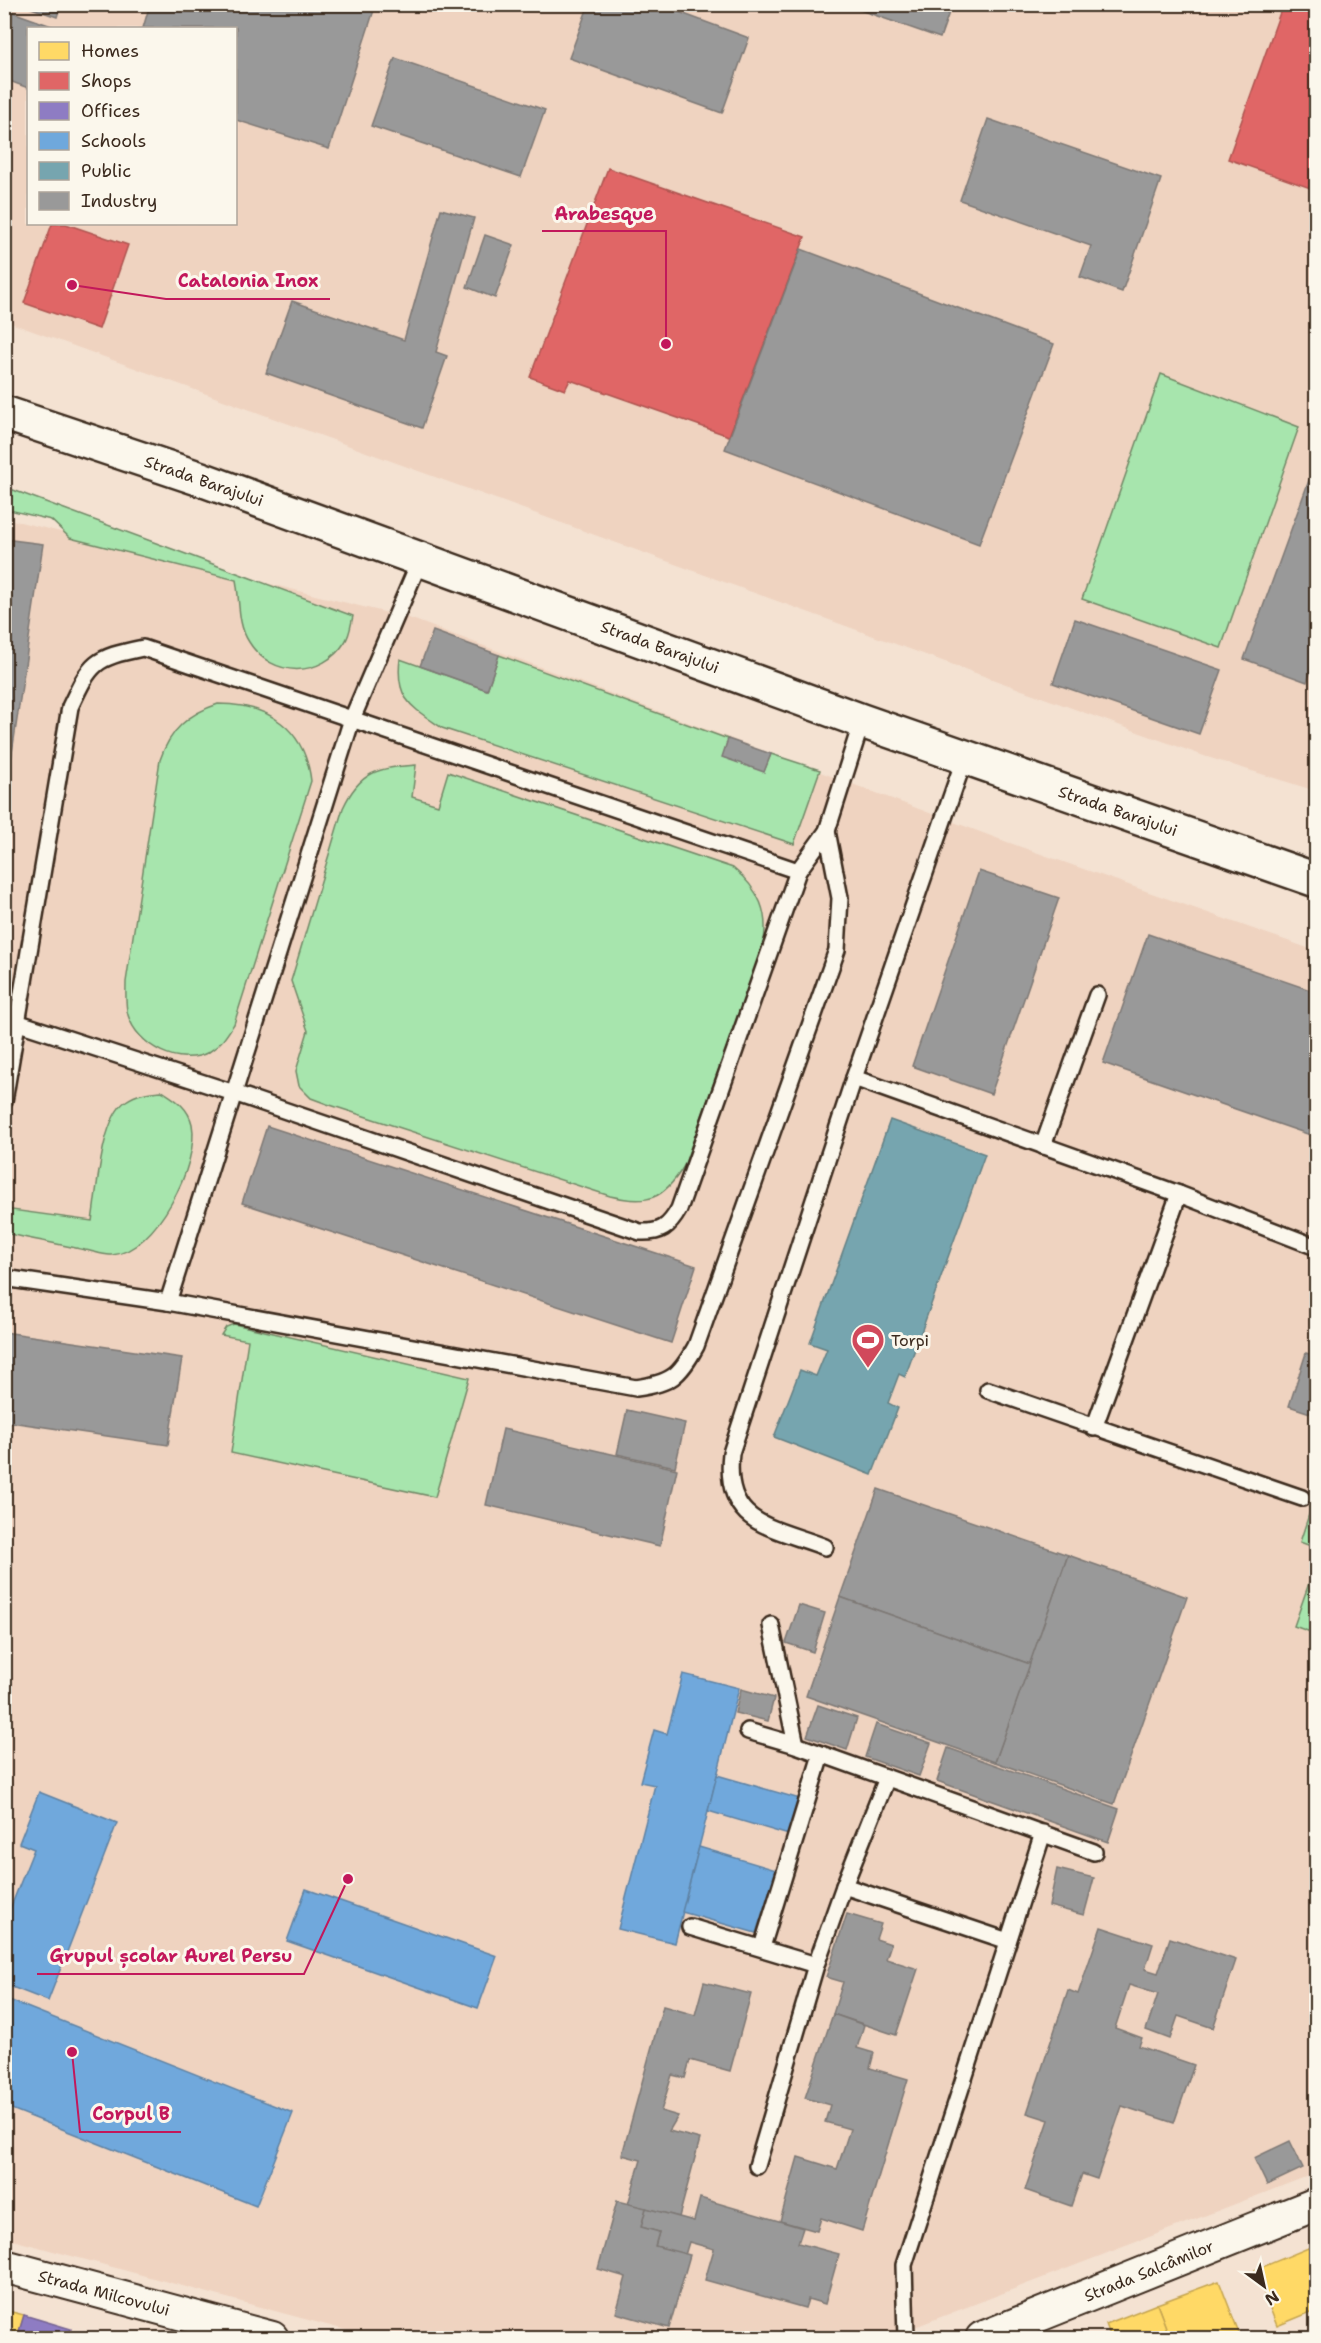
<svg xmlns="http://www.w3.org/2000/svg" width="1321" height="2343" font-family="'Shantell Sans',sans-serif">
<style>
.built{fill:#efd3c0;fill-rule:evenodd}
.green{fill:#a7e5ad;stroke:#718866;stroke-width:1.5}
.homes{fill:#ffd966;stroke:#c4a450;stroke-width:1.5}
.shops{fill:#e06666;stroke:#ae5450;stroke-width:1.5}
.offices{fill:#8e7cc3;stroke:#756392;stroke-width:1.5}
.schools{fill:#6fa8dc;stroke:#5f82a3;stroke-width:1.5}
.public{fill:#76a5af;stroke:#648084;stroke-width:1.5}
.industry{fill:#999;stroke:#7d7874;stroke-width:1.5}
.lines{fill:none;stroke-linecap:round;stroke-linejoin:round}
.lane-casing{stroke:#3b2a1e;stroke-width:20}
.street-casing{stroke:#3b2a1e;stroke-width:36}
.secondary-casing{stroke:#3b2a1e;stroke-width:38}
.lane{stroke:#fbf7ec;stroke-width:15}
.street{stroke:#fbf7ec;stroke-width:32}
.secondary{stroke:#fbf7ec;stroke-width:33}
.labels{text-anchor:middle;dominant-baseline:central;stroke-width:6;stroke-linejoin:round;paint-order:stroke}
.street-label{font-size:16px;fill:#3b2a1e;stroke:#fbf7ec}
.poi-label{font-size:16px;fill:#3b2a1e;stroke:#fbf7ec;text-anchor:start}
.leader{fill:none;stroke:#c2185b;stroke-width:2}
.callout-dot{fill:#c2185b;stroke:#fbf7ec;stroke-width:2}
.callout-label{font-size:18px;text-anchor:middle;font-weight:bold;fill:#c2185b;stroke:#fbf7ec;stroke-width:6;stroke-linejoin:round;paint-order:stroke}
</style>
<rect width="100%" height="100%" fill="#f4e2d2"/>
<filter id="ink" filterUnits="userSpaceOnUse"><feTurbulence type="fractalNoise" baseFrequency=".0167" numOctaves="2"/><feDisplacementMap in="SourceGraphic" scale="12" xChannelSelector="R" yChannelSelector="G"/><feConvolveMatrix kernelMatrix="1 2 1 2 8 2 1 2 1" color-interpolation-filters="sRGB"/></filter>
<g filter="url(#ink)">
<g class="built">
<path d="M4 5H1316V791L1204 756 5 321ZM28 28H236V224H28Z"/>
<polygon points="4,518 412,619 1007,842 1316,951 1316,2173 886,2338 375,2338 5,2238"/>
</g>
<g class="green">
<polygon points="1161,374 1299,427 1221,648 1082,599"/>
<path d="M5 487 353 616C351 624 350 635 345 642 322 678 272 679 249 642 237 624 240 600 236 580L70 538 51 520 5 509Z"/>
<path d="M499 655 728 739 723 757 764 771 771 754 820 770 794 844 442 728C412 707 395 700 400 659L487 690Z"/>
<path d="M218 704C269 704 305 729 311 781L234 1024C227 1035 221 1045 209 1052 180 1068 137 1046 128 1015 125 1005 126 993 126 982L160 760C170 730 188 714 218 704Z"/>
<path d="M416 765 412 797 438 805 448 772 733 868C759 889 770 913 763 946L684 1166C663 1200 648 1205 610 1196L327 1104 311 1098 299 1086 296 1071 308 1031 291 981 343 808C360 771 378 768 416 765Z"/>
<path d="M162 1091C176 1100 188 1107 192 1124 200 1163 156 1252 112 1255 104 1256 93 1251 85 1250 58 1244 31 1239 5 1233V1209L92 1221C97 1192 101 1118 126 1101 137 1093 150 1092 162 1091Z"/>
<polygon points="234,1324 469,1378 435,1497 231,1453 248,1340 221,1335 226,1327"/>
<polygon points="1316,1493 1316,1548 1300,1542"/>
<polygon points="1316,1563 1316,1634 1294,1626"/>
</g>
<g class="homes">
<polygon points="1313,2246 1316,2256 1316,2310 1277,2326 1255,2270"/>
<polygon points="1219,2281 1241,2338 1170,2338 1157,2304"/>
<polygon points="1157,2304 1170,2338 1111,2338 1106,2324"/>
<polygon points="4,2310 24,2315 17,2338 4,2338"/>
</g>
<g class="shops">
<polygon points="1283,4 1316,4 1316,190 1228,159"/>
<polygon points="608,168 805,237 729,436 570,380 565,390 530,377"/>
<polygon points="52,224 66,224 128,245 99,329 24,303"/>
</g>
<polygon class="offices" points="24,2315 71,2329 68,2338 17,2338"/>
<g class="schools">
<polygon points="683,1674 739,1688 675,1943 618,1929 655,1785 640,1782 654,1730 667,1734"/>
<polygon points="717,1775 800,1799 789,1835 708,1811"/>
<polygon points="39,1792 117,1823 48,2001 4,1984 4,1924 34,1849 19,1843"/>
<polygon points="699,1847 776,1870 756,1933 682,1912"/>
<polygon points="306,1889 497,1956 478,2008 287,1941"/>
<polygon points="4,1998 293,2113 256,2206 4,2106"/>
</g>
<polygon class="public" points="890,1120 985,1154 905,1377 899,1374 888,1403 898,1408 872,1475 774,1437 800,1370 816,1376 827,1349 810,1343"/>
<g class="industry">
<polygon points="20,4 61,4 57,17"/>
<polygon points="150,4 367,4 375,7 329,149 236,120 236,28 143,28"/>
<polygon points="589,4 657,4 749,38 722,113 569,58"/>
<polygon points="843,4 952,4 940,38"/>
<polygon points="4,9 57,28 28,28 28,88 4,79"/>
<polygon points="395,58 545,110 521,177 371,126"/>
<polygon points="988,119 1161,179 1122,292 1080,277 1091,246 960,200"/>
<polygon points="441,209 474,218 436,352 447,356 422,428 266,373 292,301 404,340"/>
<polygon points="485,235 514,245 495,298 467,287"/>
<polygon points="801,249 1054,344 979,544 725,449"/>
<polygon points="1316,461 1316,655 1307,682 1244,659"/>
<polygon points="4,539 43,544 4,807"/>
<polygon points="1075,619 1222,670 1199,734 1053,683"/>
<polygon points="433,631 499,655 487,690 420,666"/>
<polygon points="728,739 771,754 764,772 722,757"/>
<polygon points="979,871 1059,898 991,1094 912,1066"/>
<polygon points="1148,934 1316,992 1316,1137 1103,1063"/>
<polygon points="267,1126 696,1266 671,1343 242,1203"/>
<polygon points="4,1332 182,1358 168,1445 4,1421"/>
<polygon points="1306,1353 1316,1356 1316,1415 1289,1406"/>
<polygon points="627,1410 685,1423 675,1467 617,1454"/>
<polygon points="503,1429 677,1469 660,1546 486,1505"/>
<polygon points="878,1489 1068,1555 1030,1664 840,1597"/>
<polygon points="1068,1555 1187,1597 1114,1804 995,1762"/>
<polygon points="840,1597 1030,1664 995,1762 806,1696"/>
<polygon points="799,1605 825,1613 813,1652 786,1643"/>
<polygon points="741,1689 774,1698 768,1721 735,1713"/>
<polygon points="818,1705 857,1718 847,1750 807,1736"/>
<polygon points="876,1724 931,1743 919,1776 865,1757"/>
<polygon points="948,1748 1119,1809 1108,1842 937,1781"/>
<polygon points="1057,1869 1094,1878 1084,1915 1049,1906"/>
<polygon points="847,1914 881,1924 876,1939 891,1944 886,1959 918,1969 896,2035 833,2014 843,1982 826,1977"/>
<polygon points="1101,1927 1153,1944 1145,1969 1158,1973 1170,1938 1236,1960 1213,2028 1178,2016 1170,2039 1146,2030 1158,1994 1129,1985 1115,2028 1142,2038 1139,2046 1194,2065 1174,2123 1122,2106 1097,2179 1082,2174 1071,2206 1025,2190 1049,2120 1027,2113 1068,1990 1078,1994"/>
<polygon points="704,1982 751,1994 730,2071 690,2060 685,2078 672,2075 661,2111 678,2116 669,2131 700,2139 679,2217 628,2204 641,2160 622,2155 663,2006 695,2015"/>
<polygon points="833,2014 864,2025 857,2048 874,2053 870,2068 908,2079 862,2231 821,2218 817,2231 780,2221 798,2157 837,2169 850,2129 825,2122 830,2105 805,2098"/>
<polygon points="1290,2141 1303,2168 1267,2185 1254,2158"/>
<polygon points="700,2198 803,2228 798,2243 839,2254 825,2304 808,2299 805,2308 705,2280 714,2249 689,2242 685,2255 655,2246 659,2232 641,2227 646,2208 694,2221"/>
<polygon points="617,2201 646,2208 641,2227 659,2232 655,2246 690,2255 669,2328 616,2313 626,2277 598,2269"/>
</g>
<g class="lines">
<g class="lane-casing">
<g id="lane">
<path d="M16 1022 234 1093 640 1232C661 1233 669 1227 679 1209L798 871 827 831 862 721"/>
<polyline points="854,1078 1179,1194 1316,1247"/>
<path d="M4 1101 70 707C91 662 94 658 143 648L798 871"/>
<polyline points="1043,1146 1097,995"/>
<path d="M4 1278 168 1302 636 1388C671 1383 679 1377 696 1346L837 950 840 898 827 831"/>
<polyline points="168,1302 352,719 421,558"/>
<polyline points="988,1390 1302,1498"/>
<polyline points="1094,1428 1179,1194"/>
<path d="M825 1547C770 1526 723 1525 731 1453L854 1078 965 757"/>
<polyline points="771,1625 796,1745"/>
<polyline points="748,1731 796,1745 1094,1852"/>
<polyline points="844,1886 1008,1941"/>
<polyline points="690,1927 816,1965"/>
<polyline points="762,1947 821,1755"/>
<polyline points="757,2166 816,1965 844,1886 887,1778"/>
<polyline points="906,2338 904,2265 1043,1833"/>
</g>
</g>
<g class="street-casing">
<g id="street">
<polyline points="4,2266 272,2338"/>
<polyline points="982,2338 1316,2204"/>
</g>
</g>
<g class="secondary-casing">
<polyline id="secondary" points="4,413 201,479 862,721 1316,880"/>
</g>
<use href="#lane" class="lane"/>
<use href="#street" class="street"/>
<use href="#secondary" class="secondary"/>
</g>
</g>
<defs>
<g id="stadium-pin" transform="scale(1.725)"><path d="M0 17L-7.5 6A9.5 9.5 0 1 1 7.5 6Z" fill="#d1495b" stroke="#fbf7ec"/><path d="M0-5a6.5 5 0 1 0 0 10a6.5 5 0 1 0 0-10ZM-3.5-1.8h7v3.6h-7Z" fill="#fff"/></g>
</defs>
<g fill-rule="evenodd">
<use href="#stadium-pin" x="868" y="1340"/>
</g>
<g class="labels">
<g class="street-label">
<text transform="translate(204 481) rotate(19)">Strada Barajului</text>
<text transform="translate(660 647) rotate(20)">Strada Barajului</text>
<text transform="translate(1118 811) rotate(19)">Strada Barajului</text>
<text transform="translate(1149 2271) rotate(-22)">Strada Salcâmilor</text>
<text transform="translate(104 2293) rotate(15)">Strada Milcovului</text>
</g>
<g class="poi-label">
<text x="891" y="1340">Torpi</text>
</g>
</g>
<path class="leader" d="M666 344L666 231H542M72 285L166 299H330M348 1879L304 1974H37M72 2052L80 2132H181"/>
<g class="callout-dot">
<circle cx="666" cy="344" r="6"/>
<circle cx="72" cy="285" r="6"/>
<circle cx="348" cy="1879" r="6"/>
<circle cx="72" cy="2052" r="6"/>
</g>
<g class="callout-label">
<text x="604" y="220">Arabesque</text>
<text x="248" y="287">Catalonia Inox</text>
<text x="171" y="1962">Grupul școlar Aurel Persu</text>
<text x="131" y="2120">Corpul B</text>
</g>
<rect width="1321" height="2343" fill="none" stroke="#fbf7ec" stroke-width="24"/>
<rect x="12" y="12" width="1297" height="2319" fill="none" stroke="#3b2a1e" stroke-width="2" filter="url(#ink)"/>
<rect x="27" y="27" width="210" height="198" fill="#fbf7ec" stroke="#aea59a" stroke-width="1.5"/>
<rect x="39" y="42" width="30" height="18" fill="#ffd966" stroke="#aea59a" stroke-width="1.5"/>
<text x="81" y="57" font-size="18" fill="#3b2a1e">Homes</text>
<rect x="39" y="72" width="30" height="18" fill="#e06666" stroke="#aea59a" stroke-width="1.5"/>
<text x="81" y="87" font-size="18" fill="#3b2a1e">Shops</text>
<rect x="39" y="102" width="30" height="18" fill="#8e7cc3" stroke="#aea59a" stroke-width="1.5"/>
<text x="81" y="117" font-size="18" fill="#3b2a1e">Offices</text>
<rect x="39" y="132" width="30" height="18" fill="#6fa8dc" stroke="#aea59a" stroke-width="1.5"/>
<text x="81" y="147" font-size="18" fill="#3b2a1e">Schools</text>
<rect x="39" y="162" width="30" height="18" fill="#76a5af" stroke="#aea59a" stroke-width="1.5"/>
<text x="81" y="177" font-size="18" fill="#3b2a1e">Public</text>
<rect x="39" y="192" width="30" height="18" fill="#999999" stroke="#aea59a" stroke-width="1.5"/>
<text x="81" y="207" font-size="18" fill="#3b2a1e">Industry</text>
<g transform="translate(1264 2286) rotate(147)" stroke="#fbf7ec" stroke-width="4.5" paint-order="stroke">
<path d="M0-4.5L10 22L0 15L-10 22Z" fill="#3b2a1e"/>
<text y="-9" font-size="16" font-weight="bold" text-anchor="middle" fill="#3b2a1e">N</text>
</g>
</svg>
